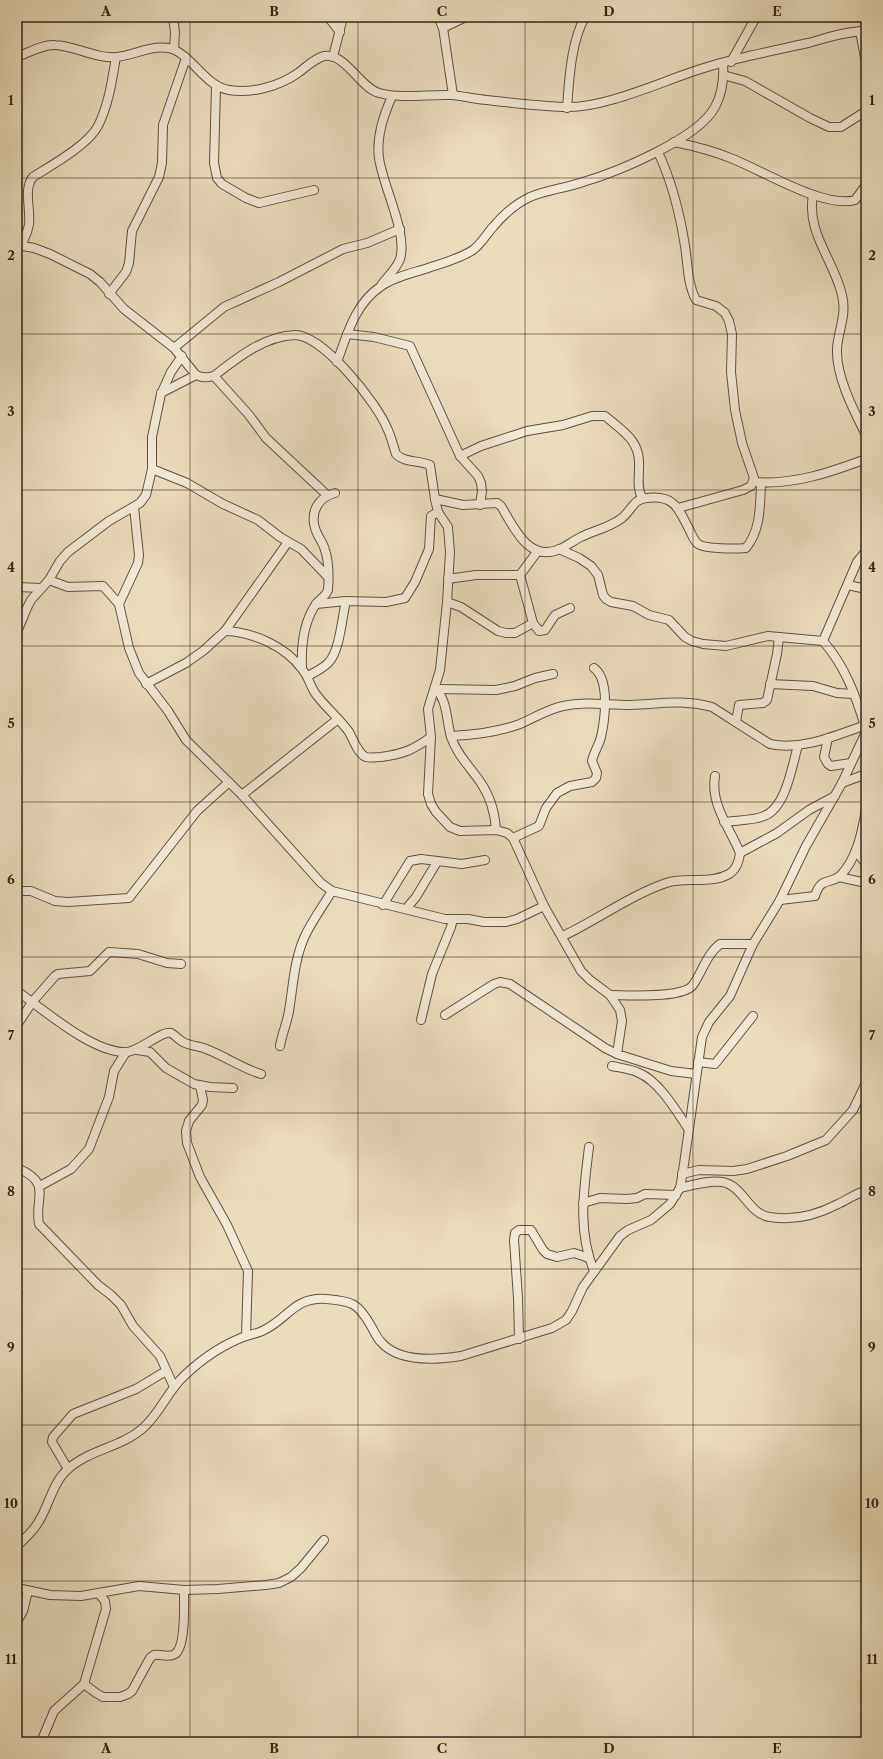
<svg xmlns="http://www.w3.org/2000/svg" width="883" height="1759" font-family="'Libre Caslon Text',serif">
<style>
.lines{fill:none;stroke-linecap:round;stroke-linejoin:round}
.minor-casing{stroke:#635143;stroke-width:10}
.minor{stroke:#f2e8d4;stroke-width:8}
.grid{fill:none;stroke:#36231a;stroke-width:1;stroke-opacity:0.55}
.neatline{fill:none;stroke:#36231a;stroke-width:1.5}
.grid-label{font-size:13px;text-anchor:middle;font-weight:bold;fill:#36231a}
</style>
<rect width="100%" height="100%" fill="#ebdcbd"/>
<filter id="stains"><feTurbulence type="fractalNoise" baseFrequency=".005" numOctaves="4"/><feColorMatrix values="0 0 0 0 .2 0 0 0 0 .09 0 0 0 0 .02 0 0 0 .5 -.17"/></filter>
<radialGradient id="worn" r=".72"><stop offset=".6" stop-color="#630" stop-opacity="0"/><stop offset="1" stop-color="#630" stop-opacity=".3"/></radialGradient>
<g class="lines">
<g class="minor-casing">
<g id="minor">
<polyline points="173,17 175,32 174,49"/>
<polyline points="328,17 340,32"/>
<polyline points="438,17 443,28 453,95"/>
<polyline points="443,28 466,17"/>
<polyline points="860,31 866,63"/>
<path d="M17 57C28 53 43 44 55 45 76 46 96 59 117 57 135 55 158 42 175 50 195 60 206 86 229 90 251 94 280 86 298 73 305 68 315 58 324 56 346 53 359 87 379 93 402 99 428 94 451 95 463 96 475 99 487 100 513 103 538 106 564 107 599 109 652 86 686 74 725 60 767 52 808 43 827 38 847 31 866 31"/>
<polyline points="333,57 343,17"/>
<polyline points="731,62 756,17"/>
<polyline points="723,75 745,81 810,118 829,127 841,127 866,111"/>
<polyline points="216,86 214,163 217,178 222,184 246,198 259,203 314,190"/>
<path d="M567 108C569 81 571 41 585 17"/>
<path d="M674 142C694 146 714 151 733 159 763 171 825 209 855 200L866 185"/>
<path d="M658 152C672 182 680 214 685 246 688 264 687 283 696 300L716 306 725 313 729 321 732 334 731 372 735 410 742 443 754 478 751 486 743 490 678 508"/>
<path d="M813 195C806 233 834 260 842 295 847 316 838 330 837 349 836 377 854 411 866 435"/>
<path d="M17 245 34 248 50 254 90 274 100 282 124 309 174 348 196 375C202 378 207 378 214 376 237 358 264 336 295 335 323 335 377 403 387 428 391 436 393 445 396 454 404 463 419 460 430 465L435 499 438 512 448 527 450 552 447 602 440 670 428 709 431 737 428 794 431 804 436 812 450 827 460 831 496 830 507 833 513 838 544 906 581 971 590 980 610 995 620 1010 622 1021 617 1054 671 1071 696 1074"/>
<path d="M21 246C24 239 28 232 29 224 31 209 23 189 33 177 52 165 88 145 98 126 109 104 112 80 116 57"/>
<path d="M382 284C388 276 397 268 400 259 408 233 383 187 379 158 376 136 384 115 392 96"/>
<polyline points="109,294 126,272 129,263 132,231 159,177 162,163 163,125 186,58"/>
<polyline points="347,334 374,337 410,346 460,456 478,476 481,483 482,491 480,505"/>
<polyline points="174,348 224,307 279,282 343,249 367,243 400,229"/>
<path d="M337 362C347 335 355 304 380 287 393 277 413 273 428 268 443 263 459 259 473 250 481 244 486 235 493 227 503 215 515 204 530 197 546 190 566 188 583 182 617 172 698 139 715 107 722 94 724 78 723 63"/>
<polyline points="214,376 249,415 266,438 327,495"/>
<polyline points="161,393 196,375"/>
<path d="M460 456 481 446 527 431 563 425 592 416H605C624 432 641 441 639 468 639 479 637 488 642 498"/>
<polyline points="152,469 187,483 223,504 258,520 280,537 301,549 328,577"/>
<path d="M756 482C794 485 831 472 866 459"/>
<path d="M435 499 463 505 497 503 501 506C514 528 529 563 560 549 567 546 574 540 581 537 595 530 609 528 622 518 632 510 633 499 647 498 675 495 678 508 690 531 692 535 694 541 698 544 705 549 736 549 746 548 761 530 760 505 761 483"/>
<polyline points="134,507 139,555 138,563 119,604 129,648 139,673 168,711 186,740 242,795 321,883 332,891 445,919 468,919 484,922 506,922 517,919 544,906"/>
<path d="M559 549 579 558 591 566 598 575 603 595 606 599 611 602 633 606 649 615 669 620 685 637 692 641 703 644 726 646 768 636 823 641C845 666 855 694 865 726"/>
<polyline points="520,575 533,623 539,631 545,630 555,615 570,608"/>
<polyline points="448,579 476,575 520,575 537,552"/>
<polyline points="49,580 68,587 103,586 119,604"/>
<polyline points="848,585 866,589"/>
<polyline points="17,587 41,588"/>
<polyline points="447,602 461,607 498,631 506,633 515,633 533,623"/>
<polyline points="316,604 346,601 386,602 405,598 415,582 429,549 431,516 438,512"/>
<polyline points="225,631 288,542"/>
<polyline points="17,632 27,608 31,600 49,580 60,561 68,552 109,521 140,503 146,495 152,469 152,437 161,394 171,372 182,356"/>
<polyline points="823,641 857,562 866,551"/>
<path d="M302 667C301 645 303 623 316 604 320 599 326 596 328 590 329 577 329 562 325 550 323 542 317 536 315 528 310 511 319 497 335 493"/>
<path d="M308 676C315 672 324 668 329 662 340 650 342 617 346 601"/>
<path d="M146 684 186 663 203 651 225 631C253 632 285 646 302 669 308 676 310 685 315 693 325 707 339 718 349 732 353 739 358 754 366 757 370 758 376 757 381 757 403 754 413 750 431 737"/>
<polyline points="770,684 813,686 837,693 854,694"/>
<path d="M435 687C448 702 446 719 451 737 457 755 471 768 481 783 491 798 495 813 496 830"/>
<polyline points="437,689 496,690 515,686 535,678 553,674"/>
<polyline points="736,722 739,705 763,703 767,700 777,654 779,637"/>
<path d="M451 736C475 735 498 732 520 724 534 718 548 709 563 706 585 701 607 705 630 705 660 704 681 699 712 707L770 744C802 751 836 735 866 725"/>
<polyline points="828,738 824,757 828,764 831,766 851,763"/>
<polyline points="842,783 866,774"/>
<polyline points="242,795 338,719"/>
<path d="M724 822C737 820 752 821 764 816 786 808 792 766 798 745"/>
<path d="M513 838 539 826 546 808 557 793 570 786 592 782 596 778 597 773 592 761C594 752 599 745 601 737 605 719 610 680 594 668"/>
<polyline points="856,851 866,864"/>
<polyline points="740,853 777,833 809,810 835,796"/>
<polyline points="839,877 866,883"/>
<polyline points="17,894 22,891 31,891 55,901 68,902 129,898 197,811 229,782"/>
<path d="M780 900 815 896C821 876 830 885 840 876 857 859 862 832 866 810"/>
<polyline points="383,905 410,861 421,859 462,864 485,860"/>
<polyline points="406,909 416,897 437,862"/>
<path d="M563 936C597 920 629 896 666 883 686 876 709 885 729 874 736 870 739 861 740 853 730 828 710 805 715 776"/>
<path d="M17 991C44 1010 94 1054 127 1052 140 1051 162 1030 171 1033 175 1035 179 1040 183 1042 190 1046 199 1046 206 1049 225 1056 241 1068 261 1074"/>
<path d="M610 995C627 995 683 999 693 985 702 972 707 954 720 944H753"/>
<polyline points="445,1015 494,984 500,982 510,984 605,1048 617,1054"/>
<polyline points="421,1020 432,974 451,927 453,919"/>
<polyline points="17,1025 33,1001 55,976 58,974 90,971 109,952 138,954 167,963 181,964"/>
<path d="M280 1046C282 1034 287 1023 289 1011 293 987 294 961 304 938 311 922 323 906 332 891"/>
<polyline points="137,1050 150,1052 166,1068 194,1084 210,1087 233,1088"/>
<polyline points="698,1062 715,1064 753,1016"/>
<path d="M612 1066C621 1068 631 1069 639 1073 659 1081 677 1112 689 1130"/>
<polyline points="200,1086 203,1100 202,1105 189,1121 186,1131 187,1143 200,1177 227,1225 248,1271 246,1336"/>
<path d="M589 1147C584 1189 577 1230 594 1271"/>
<path d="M17 1168C53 1183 34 1197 39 1224L98 1285 111 1295 121 1305 133 1326 160 1356 174 1387"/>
<polyline points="682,1174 699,1170 733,1171 747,1169 787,1156 826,1140 853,1110 866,1083"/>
<polyline points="40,1186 71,1169 89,1149 109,1097 114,1071 126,1052"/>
<path d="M680 1188C693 1185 709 1180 722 1182 743 1185 749 1215 770 1217 794 1221 817 1215 838 1204 847 1200 856 1193 866 1191"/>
<polyline points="583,1203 600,1198 627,1199 637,1198 645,1194 676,1195"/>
<polyline points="17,1293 18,1293"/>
<polyline points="519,1339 518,1298 514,1240 515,1233 519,1230 531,1230 543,1250 547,1254 557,1257 574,1253 589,1258"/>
<polyline points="68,1469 52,1442 53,1437 73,1414 136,1389 166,1371"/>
<path d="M17 1546C25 1538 34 1531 39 1521 49 1505 53 1482 68 1469 89 1450 121 1447 142 1429 160 1414 168 1390 185 1375 202 1359 224 1344 246 1336 253 1334 260 1333 266 1329 289 1317 295 1297 326 1299 352 1301 358 1303 371 1326 374 1331 377 1338 381 1342 399 1363 436 1360 461 1356L552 1328 566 1320 572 1311 583 1287 620 1236 628 1230 651 1220 670 1204 680 1188 683 1171 702 1037 709 1022 730 996 753 944 780 900 806 846 842 783 866 732"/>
<polyline points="17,1588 50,1595 81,1596 139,1586 184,1590 218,1589 266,1585 279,1583 291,1577 301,1568 324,1540"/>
<polyline points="18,1620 23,1611 28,1591"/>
<path d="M84 1684 96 1693 103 1697H120L128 1694 132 1691 150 1658 154 1655C161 1654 169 1658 175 1654 186 1647 184 1603 184 1590"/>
<polyline points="41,1742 54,1711 84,1684 106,1609 105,1601 99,1594"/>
</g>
</g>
<use href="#minor" class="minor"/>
</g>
<path class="grid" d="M190 17V1742M358 17V1742M525 17V1742M693 17V1742M17 178H866M17 334H866M17 490H866M17 646H866M17 802H866M17 957H866M17 1113H866M17 1269H866M17 1425H866M17 1581H866"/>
<rect width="883" height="1759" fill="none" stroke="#ebdcbd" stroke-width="44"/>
<rect x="22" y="22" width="839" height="1715" class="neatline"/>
<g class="grid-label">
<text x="106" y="16">A</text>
<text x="274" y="16">B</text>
<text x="442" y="16">C</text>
<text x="609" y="16">D</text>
<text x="777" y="16">E</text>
<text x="11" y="105">1</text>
<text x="872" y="105">1</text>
<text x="11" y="260">2</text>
<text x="872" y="260">2</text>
<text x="11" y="416">3</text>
<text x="872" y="416">3</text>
<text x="11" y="572">4</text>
<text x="872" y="572">4</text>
<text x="11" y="728">5</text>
<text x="872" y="728">5</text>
<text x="11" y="884">6</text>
<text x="872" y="884">6</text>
<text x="11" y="1040">7</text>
<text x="872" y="1040">7</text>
<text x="11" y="1196">8</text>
<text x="872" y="1196">8</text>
<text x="11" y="1352">9</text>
<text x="872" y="1352">9</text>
<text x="11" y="1508">10</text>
<text x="872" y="1508">10</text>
<text x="11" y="1664">11</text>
<text x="872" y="1664">11</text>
<text x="106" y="1753">A</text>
<text x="274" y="1753">B</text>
<text x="442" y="1753">C</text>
<text x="609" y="1753">D</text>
<text x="777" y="1753">E</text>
</g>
<rect width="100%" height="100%" filter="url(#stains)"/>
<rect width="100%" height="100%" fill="url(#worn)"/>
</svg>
